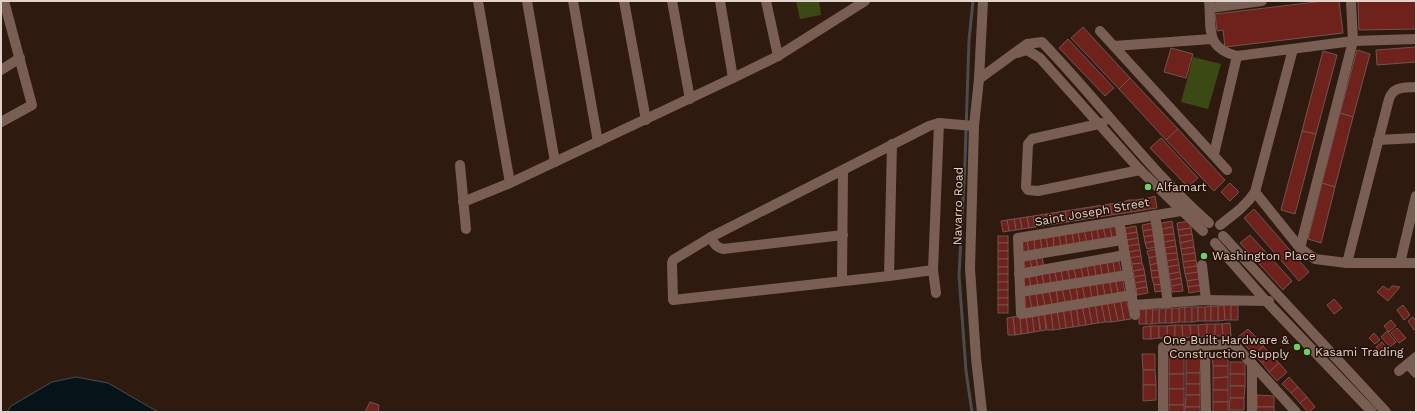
<svg xmlns="http://www.w3.org/2000/svg" width="1417" height="413" font-family="'Work Sans',sans-serif">
<style>
.green{fill:#3b4914}
.water{fill:#061419;stroke:#484d4e}
.lines{fill:none;stroke-linecap:round;stroke-linejoin:round}
.stream{stroke:#484d4e;stroke-width:3}
.building{fill:#6f211b;stroke:#715551}
.minor{stroke:#795f53;stroke-width:10}
.poi-dot{fill:#6cd362;stroke:#241006;stroke-width:1.5}
.labels{text-anchor:middle;dominant-baseline:central;stroke-width:3;stroke-linejoin:round;paint-order:stroke}
.poi-label{font-size:12px;fill:#e1d2cb;stroke:#241006;text-anchor:start}
.street-label{font-size:12px;fill:#e1d2cb;stroke:#241006}
</style>
<rect width="100%" height="100%" fill="#2e1a0f"/>
<g class="green">
<polygon points="796,1 819,1 821,15 800,19"/>
<polygon points="1193,57 1221,64 1208,109 1181,102"/>
</g>
<polygon class="water" points="76,377 108,383 158,412 7,412 11,406 52,382"/>
<g class="lines">
<polyline class="stream" points="972,412 966,371 959,275 965,162 969,40 973,1"/>
</g>
<g class="building">
<polygon points="1324,1 1339,1 1343,33 1225,47 1223,30 1217,31 1215,14"/>
<polygon points="1358,1 1416,1 1416,29 1359,30"/>
<polygon points="1083,27 1130,78 1119,89 1071,38"/>
<polygon points="1068,39 1114,88 1105,96 1059,48"/>
<polygon points="1416,47 1416,62 1377,65 1376,50"/>
<polygon points="1171,48 1193,54 1186,78 1164,72"/>
<polygon points="1357,50 1370,54 1353,117 1340,113"/>
<polygon points="1323,51 1337,55 1316,134 1302,131"/>
<polygon points="1130,78 1178,129 1166,140 1119,89"/>
<polygon points="1340,113 1353,117 1335,187 1322,183"/>
<polygon points="1178,129 1225,180 1214,191 1166,140"/>
<polygon points="1302,131 1316,134 1295,214 1281,210"/>
<polygon points="1161,138 1198,178 1188,187 1150,148"/>
<polygon points="1230,183 1239,192 1230,201 1221,192"/>
<polygon points="1322,183 1335,187 1321,243 1308,239"/>
<polygon points="1155,196 1157,208 1150,209 1149,198"/>
<polygon points="1149,198 1150,209 1144,210 1142,199"/>
<polygon points="1142,199 1144,210 1138,211 1136,200"/>
<polygon points="1129,200 1136,200 1138,211 1131,212"/>
<polygon points="1129,200 1131,212 1125,213 1123,202"/>
<polygon points="1123,202 1125,213 1118,214 1116,203"/>
<polygon points="1116,203 1118,214 1112,215 1110,204"/>
<polygon points="1110,204 1112,215 1105,216 1104,205"/>
<polygon points="1104,205 1105,216 1099,217 1097,206"/>
<polygon points="1097,206 1099,217 1093,218 1091,207"/>
<polygon points="1091,207 1093,218 1086,219 1084,208"/>
<polygon points="1084,208 1086,219 1080,220 1078,209"/>
<polygon points="1078,209 1080,220 1073,221 1072,210"/>
<polygon points="1254,209 1309,272 1299,281 1244,218"/>
<polygon points="1072,210 1073,221 1067,222 1065,211"/>
<polygon points="1065,211 1067,222 1061,223 1059,212"/>
<polygon points="1059,212 1061,223 1054,224 1052,213"/>
<polygon points="1052,213 1054,224 1048,225 1046,214"/>
<polygon points="1046,214 1048,225 1041,226 1040,215"/>
<polygon points="1040,215 1041,226 1035,227 1033,216"/>
<polygon points="1033,216 1035,227 1029,228 1027,217"/>
<polygon points="1027,217 1029,228 1022,229 1020,218"/>
<polygon points="1020,218 1022,229 1016,230 1014,219"/>
<polygon points="1014,219 1016,230 1009,231 1007,220"/>
<polygon points="1007,220 1009,231 1003,232 1001,221"/>
<polygon points="1172,221 1173,227 1162,229 1161,223"/>
<polygon points="1190,221 1191,228 1178,230 1177,223"/>
<polygon points="1152,223 1153,229 1143,231 1142,225"/>
<polygon points="1116,225 1119,238 1112,239 1110,226"/>
<polygon points="1110,226 1112,239 1106,240 1103,227"/>
<polygon points="1136,226 1137,232 1126,234 1125,228"/>
<polygon points="1103,227 1106,240 1099,241 1097,228"/>
<polygon points="1173,227 1174,234 1163,235 1162,229"/>
<polygon points="1097,228 1099,241 1093,242 1091,229"/>
<polygon points="1191,228 1192,234 1179,236 1178,230"/>
<polygon points="1091,229 1093,242 1087,244 1084,230"/>
<polygon points="1153,229 1154,235 1144,237 1143,231"/>
<polygon points="1084,230 1087,244 1080,245 1078,231"/>
<polygon points="1078,231 1080,245 1074,246 1072,232"/>
<polygon points="1072,232 1074,246 1067,247 1065,233"/>
<polygon points="1137,232 1138,238 1127,240 1126,234"/>
<polygon points="1065,233 1067,247 1061,248 1059,234"/>
<polygon points="1059,234 1061,248 1054,249 1053,235"/>
<polygon points="1174,234 1175,240 1164,242 1163,235"/>
<polygon points="1192,234 1193,240 1180,243 1179,236"/>
<polygon points="1053,235 1054,249 1048,250 1046,236"/>
<polygon points="1154,235 1155,241 1145,243 1144,237"/>
<polygon points="1250,235 1292,281 1283,290 1240,243"/>
<rect x="998" y="236" width="10" height="7"/>
<polygon points="1046,236 1048,250 1042,251 1040,237"/>
<polygon points="1040,237 1042,251 1035,252 1034,238"/>
<polygon points="1034,238 1035,252 1029,253 1027,240"/>
<polygon points="1138,238 1139,244 1128,246 1127,240"/>
<polygon points="1027,240 1029,253 1023,254 1021,241"/>
<polygon points="1175,240 1176,246 1165,248 1164,242"/>
<polygon points="1193,240 1194,247 1181,249 1180,243"/>
<polygon points="1155,241 1156,247 1147,249 1145,243"/>
<rect x="998" y="243" width="10" height="8"/>
<polygon points="1139,244 1140,250 1129,252 1128,246"/>
<polygon points="1176,246 1177,253 1166,254 1165,248"/>
<polygon points="1194,247 1195,253 1182,255 1181,249"/>
<polygon points="1155,249 1157,256 1149,258 1147,251"/>
<polygon points="1140,250 1141,256 1130,258 1129,252"/>
<rect x="998" y="251" width="10" height="8"/>
<polygon points="1177,253 1178,259 1167,261 1166,254"/>
<polygon points="1195,253 1196,260 1183,262 1182,255"/>
<polygon points="1141,256 1142,263 1132,264 1130,258"/>
<polygon points="1157,256 1158,263 1150,265 1149,258"/>
<polygon points="1042,257 1044,267 1038,268 1036,259"/>
<rect x="998" y="259" width="10" height="8"/>
<polygon points="1036,259 1038,268 1032,269 1030,260"/>
<polygon points="1178,259 1179,265 1168,267 1167,261"/>
<polygon points="1030,260 1032,269 1025,270 1024,261"/>
<polygon points="1196,260 1197,266 1184,268 1183,262"/>
<polygon points="1119,261 1121,271 1115,273 1113,262"/>
<polygon points="1113,262 1115,273 1109,274 1107,263"/>
<polygon points="1107,263 1109,274 1102,275 1100,264"/>
<polygon points="1142,263 1144,269 1133,271 1132,264"/>
<polygon points="1158,263 1159,270 1151,271 1150,265"/>
<polygon points="1100,264 1102,275 1096,276 1094,265"/>
<polygon points="1094,265 1096,276 1089,277 1087,266"/>
<polygon points="1179,265 1180,272 1169,274 1168,267"/>
<polygon points="1087,266 1089,277 1083,278 1081,268"/>
<polygon points="1197,266 1198,272 1185,274 1184,268"/>
<rect x="998" y="267" width="10" height="7"/>
<polygon points="1081,268 1083,278 1076,279 1074,269"/>
<polygon points="1074,269 1076,279 1070,281 1068,270"/>
<polygon points="1144,269 1145,275 1134,277 1133,271"/>
<polygon points="1068,270 1070,281 1063,282 1061,271"/>
<polygon points="1159,270 1160,277 1152,278 1151,271"/>
<polygon points="1061,271 1063,282 1057,283 1055,272"/>
<polygon points="1055,272 1057,283 1051,284 1049,273"/>
<polygon points="1180,272 1181,278 1170,280 1169,274"/>
<polygon points="1198,272 1199,279 1187,281 1185,274"/>
<polygon points="1049,273 1051,284 1044,285 1042,274"/>
<rect x="998" y="274" width="10" height="8"/>
<polygon points="1042,274 1044,285 1038,286 1036,276"/>
<polygon points="1145,275 1146,281 1135,283 1134,277"/>
<polygon points="1036,276 1038,286 1031,288 1029,277"/>
<polygon points="1029,277 1031,288 1025,289 1023,278"/>
<polygon points="1122,277 1125,292 1118,293 1115,279"/>
<polygon points="1160,277 1162,284 1154,285 1152,278"/>
<polygon points="1181,278 1182,284 1171,286 1170,280"/>
<polygon points="1115,279 1118,293 1112,294 1109,280"/>
<polygon points="1199,279 1200,285 1188,287 1187,281"/>
<polygon points="1109,280 1112,294 1105,295 1102,281"/>
<polygon points="1102,281 1105,295 1098,296 1096,282"/>
<polygon points="1146,281 1147,287 1136,289 1135,283"/>
<rect x="998" y="282" width="10" height="8"/>
<polygon points="1096,282 1098,296 1092,298 1089,283"/>
<polygon points="1089,283 1092,298 1085,299 1082,285"/>
<polygon points="1162,284 1163,291 1155,292 1154,285"/>
<polygon points="1182,284 1183,291 1172,292 1171,286"/>
<polygon points="1082,285 1085,299 1078,300 1076,286"/>
<polygon points="1200,285 1201,291 1189,293 1188,287"/>
<polygon points="1076,286 1078,300 1072,301 1069,287"/>
<polygon points="1383,286 1389,290 1392,286 1400,287 1388,301 1377,292"/>
<polygon points="1069,287 1072,301 1065,302 1062,288"/>
<polygon points="1147,287 1148,293 1137,295 1136,289"/>
<polygon points="1062,288 1065,302 1058,304 1056,289"/>
<polygon points="1056,289 1058,304 1052,305 1049,291"/>
<rect x="998" y="290" width="10" height="8"/>
<polygon points="1049,291 1052,305 1045,306 1042,292"/>
<polygon points="1042,292 1045,306 1038,307 1036,293"/>
<polygon points="1036,293 1038,307 1032,309 1029,294"/>
<polygon points="1029,294 1032,309 1025,310 1022,295"/>
<rect x="998" y="298" width="10" height="7"/>
<polygon points="1126,298 1131,319 1124,320 1120,299"/>
<polygon points="1120,299 1124,320 1118,321 1113,300"/>
<polygon points="1334,299 1342,308 1334,314 1327,305"/>
<polygon points="1113,300 1118,321 1111,322 1107,301"/>
<polygon points="1107,301 1111,322 1105,322 1101,302"/>
<polygon points="1101,302 1105,322 1098,323 1095,303"/>
<polygon points="1095,303 1098,323 1092,324 1088,304"/>
<polygon points="1088,304 1092,324 1086,325 1082,305"/>
<rect x="998" y="305" width="10" height="8"/>
<polygon points="1082,305 1086,325 1079,326 1076,306"/>
<polygon points="1224,305 1225,320 1218,321 1218,306"/>
<polygon points="1224,305 1231,305 1231,320 1225,320"/>
<rect x="1231" y="305" width="7" height="15"/>
<polygon points="1403,305 1410,315 1404,320 1397,310"/>
<polygon points="1076,306 1079,326 1073,327 1070,307"/>
<polygon points="1211,306 1211,321 1205,321 1205,307"/>
<rect x="1211" y="306" width="7" height="15"/>
<polygon points="1070,307 1073,327 1066,328 1063,308"/>
<polygon points="1185,307 1185,322 1179,322 1179,308"/>
<rect x="1185" y="307" width="7" height="15"/>
<polygon points="1192,307 1198,307 1198,321 1192,322"/>
<rect x="1198" y="307" width="7" height="14"/>
<polygon points="1063,308 1066,328 1060,329 1057,310"/>
<polygon points="1166,308 1172,308 1172,323 1165,323"/>
<polygon points="1166,308 1165,323 1159,323 1159,309"/>
<polygon points="1172,308 1179,308 1179,322 1172,323"/>
<polygon points="1146,309 1153,309 1152,324 1146,324"/>
<polygon points="1146,309 1146,324 1139,324 1139,310"/>
<polygon points="1153,309 1159,309 1159,323 1152,324"/>
<polygon points="1051,310 1053,330 1047,330 1044,311"/>
<polygon points="1051,310 1057,310 1060,329 1053,330"/>
<polygon points="1038,312 1040,331 1034,332 1032,314"/>
<polygon points="1044,312 1046,330 1041,331 1038,313"/>
<polygon points="1032,314 1034,332 1028,333 1026,315"/>
<polygon points="1026,315 1028,333 1021,334 1020,316"/>
<polygon points="1020,316 1021,334 1015,335 1013,317"/>
<polygon points="1013,317 1015,335 1008,335 1007,318"/>
<polygon points="1413,317 1416,321 1416,328 1414,330 1408,321"/>
<polygon points="1391,320 1396,326 1389,332 1384,326"/>
<polygon points="1230,323 1231,336 1223,336 1222,324"/>
<polygon points="1207,324 1207,337 1199,337 1198,325"/>
<polygon points="1207,324 1215,324 1215,336 1207,337"/>
<polygon points="1215,324 1222,324 1223,336 1215,336"/>
<polygon points="1175,325 1175,338 1167,338 1167,326"/>
<polygon points="1175,325 1182,325 1183,338 1175,338"/>
<polygon points="1182,325 1190,325 1191,337 1183,338"/>
<polygon points="1190,325 1198,325 1199,337 1191,337"/>
<polygon points="1151,326 1151,339 1143,339 1143,327"/>
<polygon points="1151,326 1159,326 1159,338 1151,339"/>
<rect x="1159" y="326" width="8" height="12"/>
<polygon points="1397,328 1406,338 1399,343 1391,333"/>
<polygon points="1248,329 1256,337 1246,346 1238,337"/>
<polygon points="1387,331 1396,342 1390,347 1381,337"/>
<polygon points="1374,333 1380,340 1375,344 1369,338"/>
<polygon points="1256,337 1263,346 1254,355 1246,346"/>
<polygon points="1382,342 1390,352 1384,357 1376,347"/>
<polygon points="1263,346 1271,355 1262,363 1254,355"/>
<polygon points="1142,354 1155,354 1155,370 1143,370"/>
<polygon points="1212,354 1228,354 1228,366 1213,366"/>
<rect x="1169" y="355" width="15" height="19"/>
<polygon points="1186,355 1201,355 1200,373 1186,373"/>
<polygon points="1271,355 1279,363 1269,372 1262,363"/>
<rect x="1230" y="362" width="15" height="12"/>
<polygon points="1279,363 1287,372 1277,381 1269,372"/>
<polygon points="1213,366 1228,366 1228,377 1213,378"/>
<polygon points="1143,370 1155,370 1156,385 1143,385"/>
<rect x="1186" y="373" width="14" height="11"/>
<rect x="1169" y="374" width="15" height="15"/>
<rect x="1230" y="374" width="15" height="12"/>
<polygon points="1228,377 1228,390 1213,390 1213,378"/>
<polygon points="1289,377 1298,387 1291,393 1282,384"/>
<rect x="1186" y="384" width="14" height="11"/>
<polygon points="1143,385 1156,385 1156,400 1143,401"/>
<polygon points="1230,386 1245,386 1244,398 1230,398"/>
<polygon points="1298,387 1307,397 1300,403 1291,393"/>
<rect x="1169" y="389" width="15" height="16"/>
<rect x="1213" y="390" width="15" height="12"/>
<polygon points="1186,395 1200,395 1200,407 1185,407"/>
<polygon points="1257,395 1274,396 1274,407 1257,407"/>
<polygon points="1307,397 1315,407 1309,412 1308,412 1300,403"/>
<polygon points="1230,398 1244,398 1244,410 1229,410"/>
<polygon points="370,402 379,405 378,412 365,412"/>
<rect x="1213" y="402" width="15" height="10"/>
<rect x="1169" y="405" width="15" height="7"/>
<rect x="1185" y="407" width="15" height="5"/>
<polygon points="1257,407 1274,407 1274,412 1256,412"/>
</g>
<g class="lines">
<g class="minor">
<polyline points="478,1 510,183"/>
<polyline points="527,1 555,162"/>
<polyline points="573,1 598,142"/>
<polyline points="624,1 646,120"/>
<polyline points="672,1 690,99"/>
<polyline points="720,1 733,78"/>
<polyline points="766,1 778,56"/>
<path d="M1209 1C1212 29 1204 47 1237 56L1353 41 1416 39"/>
<polyline points="1210,8 1262,1"/>
<polyline points="1100,31 1227,170"/>
<polyline points="1114,46 1212,39"/>
<polyline points="1017,53 1027,50 1040,58 1140,170 1203,231"/>
<polyline points="1,70 20,58"/>
<path d="M979 79 1027 44 1042 42C1099 101 1148 169 1209 223"/>
<polyline points="1,122 32,105 4,1"/>
<polyline points="1103,123 1032,139 1028,144 1026,187 1028,190 1038,191 1140,170"/>
<polyline points="1378,140 1416,138"/>
<polyline points="1214,154 1237,56"/>
<polyline points="460,165 466,229"/>
<polyline points="1255,192 1300,248 1315,259 1347,263 1416,263"/>
<polyline points="463,202 510,183 733,78 778,56 865,1"/>
<polyline points="1155,215 1168,303"/>
<polyline points="1119,221 1135,315"/>
<path d="M1220 225C1233 215 1246 206 1255 192L1293 49"/>
<polyline points="1223,236 1386,412"/>
<path d="M711 237C714 244 716 247 723 249L843 235"/>
<polyline points="1215,243 1266,301 1372,412"/>
<polyline points="1300,248 1353,41 1351,1"/>
<polyline points="1019,257 1122,240"/>
<path d="M1347 263 1389 99C1394 86 1404 88 1416 87"/>
<polyline points="1400,263 1416,196"/>
<polyline points="1202,265 1206,300"/>
<polyline points="933,270 889,276 673,300 672,263 673,260 711,237 929,126 939,123 974,126"/>
<polyline points="1019,274 1125,255"/>
<polyline points="889,276 892,144"/>
<polyline points="842,281 843,171"/>
<polyline points="1020,292 1128,275"/>
<polyline points="936,293 933,270 939,123"/>
<polyline points="1132,295 1021,314 1018,238 1193,209"/>
<polyline points="1133,305 1206,300 1269,301"/>
<polyline points="1205,345 1206,412"/>
<polyline points="1252,364 1252,412"/>
<polyline points="1408,364 1416,373"/>
<polyline points="1399,371 1416,357"/>
<polyline points="982,412 976,358 970,268 974,126 979,79 983,1"/>
<polyline points="1163,412 1163,347 1234,344 1296,412"/>
</g>
</g>
<g class="poi-dot">
<circle cx="1148" cy="187" r="4"/>
<circle cx="1204" cy="256" r="4"/>
<circle cx="1297" cy="347" r="4"/>
<circle cx="1307" cy="352" r="4"/>
</g>
<g class="labels">
<g class="poi-label">
<text x="1156" y="187">Alfamart</text>
<text x="1212" y="256">Washington Place</text>
<text x="1289" y="340" text-anchor="end">One Built Hardware &amp;<tspan x="1289" dy="14">Construction Supply</tspan></text>
<text x="1315" y="352">Kasami Trading</text>
</g>
<g class="street-label">
<text transform="translate(958 206) rotate(-89)">Navarro Road</text>
<text transform="translate(1092 212) rotate(-10)">Saint Joseph Street</text>
</g>
</g>
<rect width="1417" height="413" fill="none" stroke="#e1d2cb" stroke-width="4"/>
</svg>
